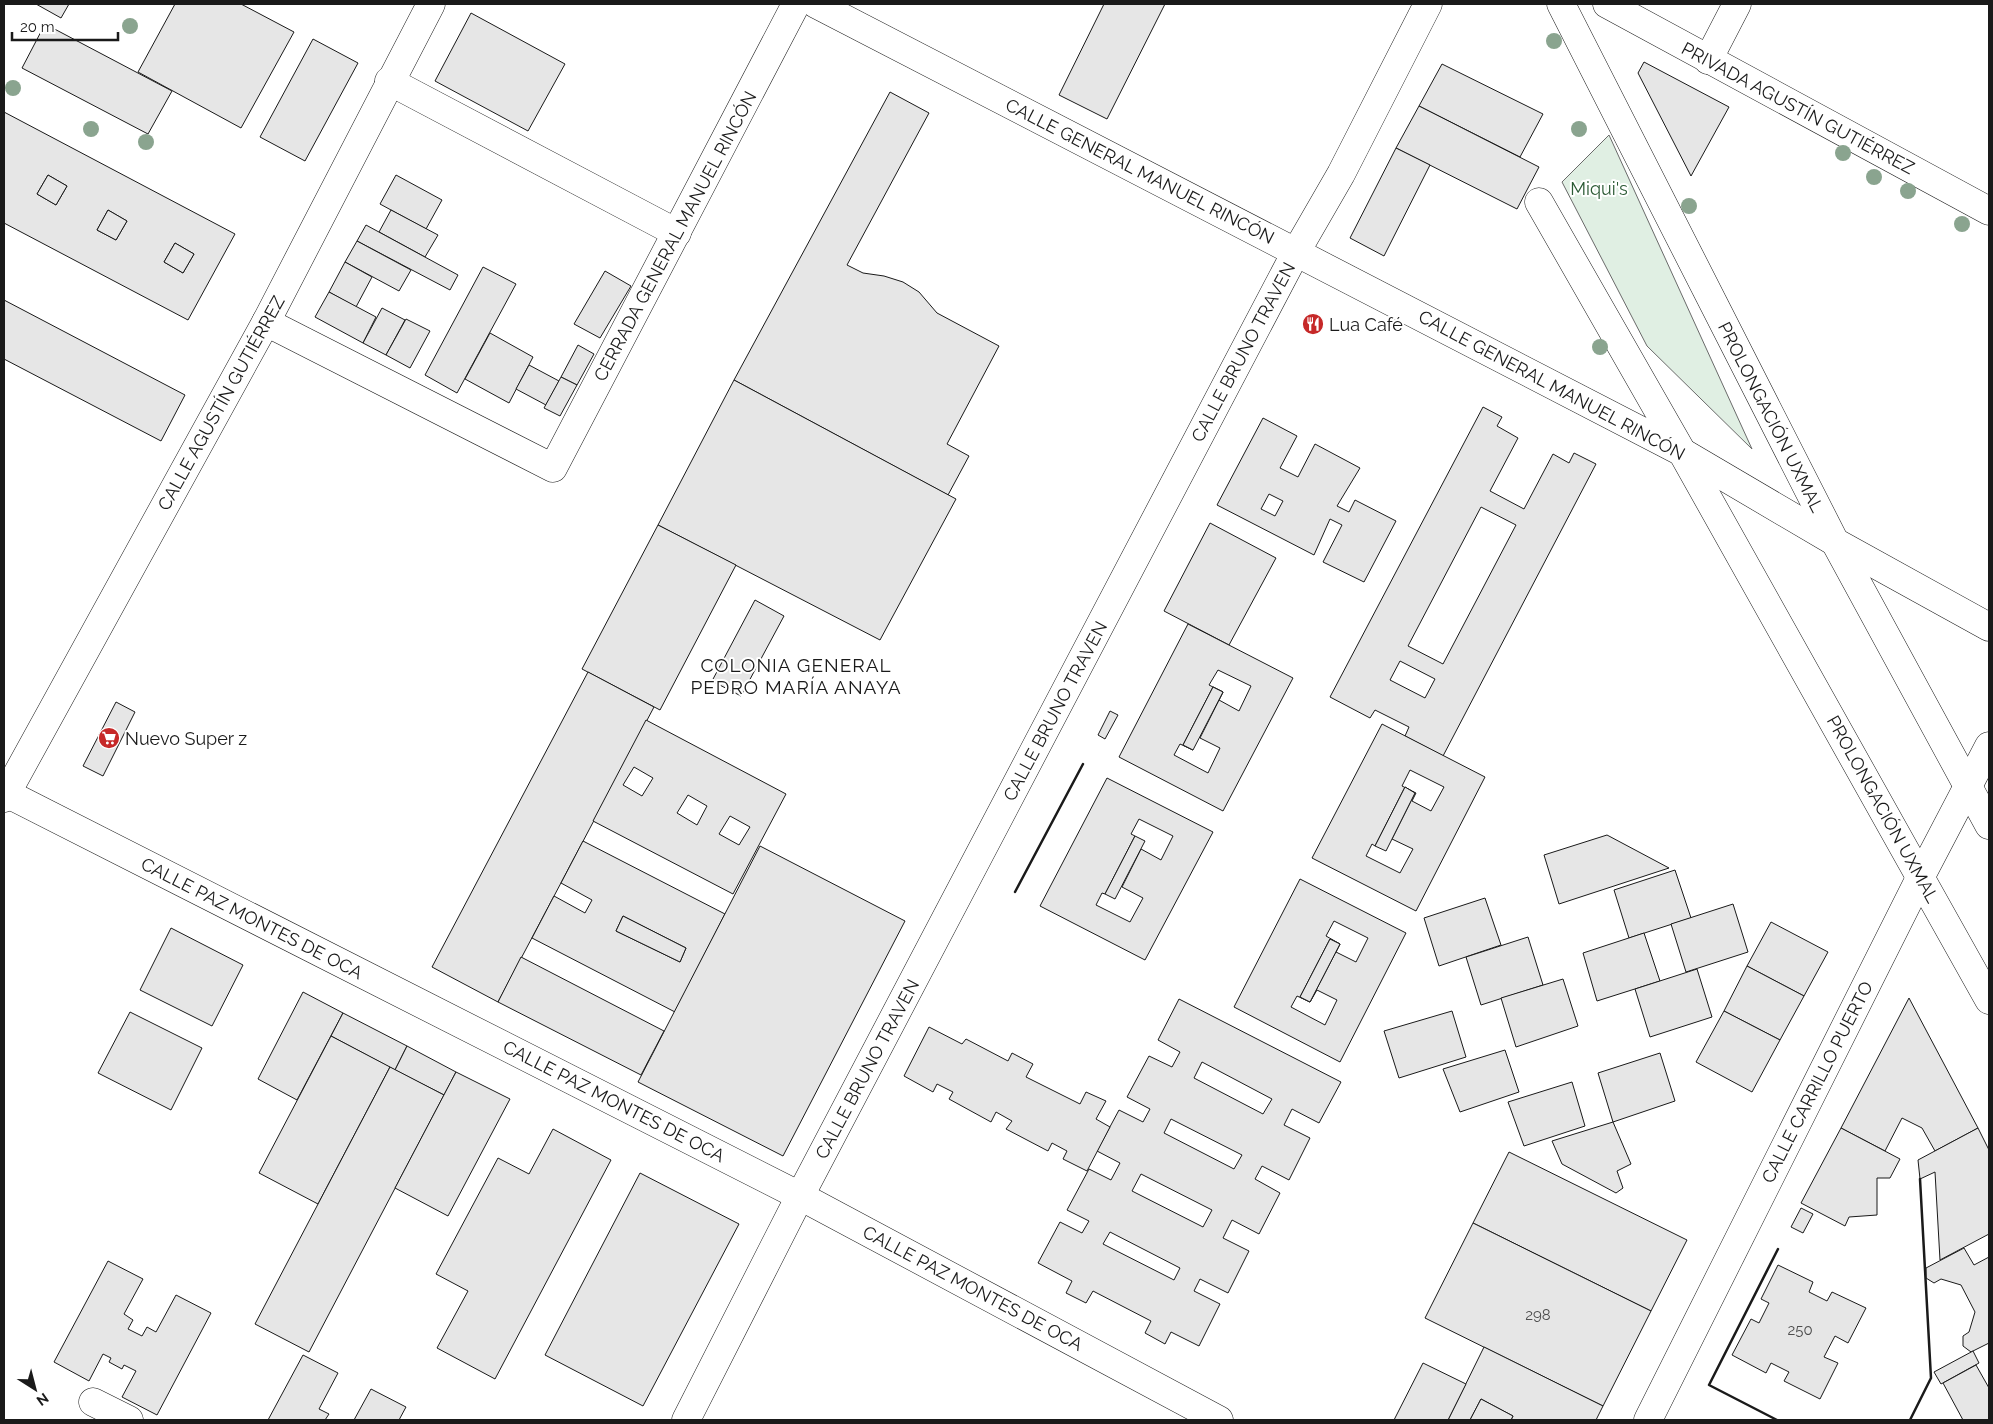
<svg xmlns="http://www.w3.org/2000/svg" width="1993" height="1424" font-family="Raleway,sans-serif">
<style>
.green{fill:#e0efe3;stroke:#6a6a6a}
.building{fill:#e6e6e6;stroke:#1a1a1a;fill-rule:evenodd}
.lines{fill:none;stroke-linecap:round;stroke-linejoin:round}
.minor-casing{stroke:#1a1a1a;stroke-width:29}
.minor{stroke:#fff;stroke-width:28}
.wall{stroke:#1a1a1a;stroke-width:2.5}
.tree{fill:#8aa48f}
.labels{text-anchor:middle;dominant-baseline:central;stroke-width:4;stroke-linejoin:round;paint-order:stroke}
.number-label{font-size:15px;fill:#4d4d4d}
.street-label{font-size:18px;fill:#1a1a1a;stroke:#fff}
.park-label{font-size:18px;fill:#2b5a34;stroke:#fff}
.poi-label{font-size:18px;fill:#1a1a1a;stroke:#fff;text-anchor:start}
.neighbourhood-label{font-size:19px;letter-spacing:1px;fill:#1a1a1a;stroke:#fff}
</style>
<rect width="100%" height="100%" fill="#fff"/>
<polygon class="green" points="1609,135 1752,449 1647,346 1562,182"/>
<g class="building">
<polygon points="36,4 69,4 61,18"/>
<polygon points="175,4 241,4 294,32 241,128 138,72"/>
<polygon points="1104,4 1165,4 1107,119 1059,95"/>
<polygon points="471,13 565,64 528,131 435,81"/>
<polygon points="45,24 172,91 148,134 22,68"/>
<polygon points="313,39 358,63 305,161 260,137"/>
<polygon points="1644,62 1729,107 1691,176 1638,73"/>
<polygon points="1442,64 1543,114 1520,157 1419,106"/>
<polygon points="890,92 929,113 847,265 863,273 884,276 903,282 919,292 937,313 999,346 947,444 969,456 948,495 734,380"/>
<polygon points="1419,106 1539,167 1517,209 1396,148"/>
<path d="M4 112 235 234 188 320 4 223ZM48 175 67 186 56 205 37 194ZM108 210 127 221 116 240 97 230ZM175 243 194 254 183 273 164 262Z"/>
<polygon points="1396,148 1430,165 1384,256 1350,238"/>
<polygon points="48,175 67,186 56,205 37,194"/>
<polygon points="396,175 442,200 426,229 380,204"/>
<polygon points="108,210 127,221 116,240 97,230"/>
<polygon points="391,210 438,235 425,257 379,232"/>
<polygon points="366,225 458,275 450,290 357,241"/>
<polygon points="357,241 411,270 399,291 345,262"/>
<polygon points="175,243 194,254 183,273 164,262"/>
<polygon points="345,262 372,277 356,307 329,292"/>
<polygon points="483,267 516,284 457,393 425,375"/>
<polygon points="605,271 631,286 600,338 574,324"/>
<polygon points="329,292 376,317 363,343 315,317"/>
<polygon points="4,300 185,395 161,441 4,359"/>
<polygon points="382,308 405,320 386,355 363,343"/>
<polygon points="406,319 430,331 410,368 386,355"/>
<polygon points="490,333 533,357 509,403 465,379"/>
<polygon points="578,345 594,354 577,385 561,377"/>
<polygon points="529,365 559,381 546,405 516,389"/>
<polygon points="561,377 577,385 560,416 544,408"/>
<polygon points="734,380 956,499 880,640 658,525"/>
<path d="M1483 407 1502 417 1497 426 1518 438 1490 491 1524 509 1553 454 1569 463 1574 453 1596 464 1443 756 1405 736 1409 727 1375 710 1370 718 1330 697ZM1481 507 1516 525 1443 664 1408 646ZM1400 661 1435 679 1425 698 1390 680Z"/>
<path d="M1263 418 1297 436 1280 468 1298 477 1315 444 1360 468 1337 506 1349 512 1355 500 1396 521 1364 582 1323 562 1342 525 1330 519 1314 555 1217 505ZM1269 494 1283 501 1275 516 1261 509Z"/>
<polygon points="1210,523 1276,558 1229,645 1164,611"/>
<polygon points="658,525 736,565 660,710 582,669"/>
<polygon points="755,600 784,616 741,696 712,681"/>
<path d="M1188 624 1293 678 1223 811 1119 757ZM1218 670 1251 686 1239 711 1219 700 1223 692 1209 685ZM1213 687 1223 692 1200 738 1220 748 1208 773 1174 755 1180 744 1193 750 1183 745Z"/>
<polygon points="588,672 654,707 498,1002 432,967"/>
<polygon points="1213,687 1223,692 1193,750 1183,745"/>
<polygon points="116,702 135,712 103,776 83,766"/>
<polygon points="1110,711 1118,715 1105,739 1098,735"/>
<path d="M646 720 786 794 733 894 593 821ZM634 767 653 778 642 796 623 785ZM688 795 707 806 697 825 677 813ZM730 816 750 827 739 845 719 834Z"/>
<path d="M1382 724 1485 777 1416 911 1312 858ZM1410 770 1444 787 1431 811 1412 801 1416 793 1402 786ZM1405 787 1415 793 1392 839 1413 849 1400 873 1366 856 1372 844 1375 846Z"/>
<path d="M1107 778 1213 832 1145 960 1040 906ZM1139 819 1173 836 1161 860 1141 849 1122 887 1143 898 1130 922 1096 905 1102 893 1105 894 1135 836 1131 834Z"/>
<polygon points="1405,787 1415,793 1386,851 1375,846"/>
<polygon points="1607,835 1669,868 1559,904 1544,855"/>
<polygon points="1135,836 1145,841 1115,899 1105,894"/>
<path d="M583 841 725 914 675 1012 532 938 554 896 585 913 592 900 561 883ZM623 916 686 948 680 962 616 931Z"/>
<polygon points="760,846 905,921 783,1156 638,1082"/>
<polygon points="1675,870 1691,918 1629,938 1614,890"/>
<path d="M1300 879 1406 933 1340 1062 1234 1007ZM1334 921 1368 938 1356 962 1336 952 1340 944 1326 936ZM1330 939 1340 944 1310 1002 1300 997ZM1317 990 1337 1000 1325 1025 1291 1007 1297 996 1310 1002Z"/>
<polygon points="1485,898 1501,945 1439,966 1424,918"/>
<polygon points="1733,904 1748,952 1686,972 1671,924"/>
<polygon points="623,916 686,948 680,962 616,931"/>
<polygon points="1771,922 1828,952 1804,996 1747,966"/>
<polygon points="171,928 243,965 212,1026 140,990"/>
<polygon points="1644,933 1660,981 1597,1001 1583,953"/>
<polygon points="1528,937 1543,985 1481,1005 1466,957"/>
<polygon points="1330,939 1340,944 1310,1002 1300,997"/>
<polygon points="521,957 664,1031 641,1075 498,1002"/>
<polygon points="1747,966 1804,996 1780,1040 1724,1011"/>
<polygon points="1697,969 1712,1017 1650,1037 1635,989"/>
<polygon points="1563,979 1578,1026 1516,1047 1501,998"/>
<polygon points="303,992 343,1013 297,1100 258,1079"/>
<polygon points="1909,998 1978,1128 1935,1151 1922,1128 1902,1118 1885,1151 1841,1128"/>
<path d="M1179 999 1341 1082 1319 1123 1292 1109 1284 1125 1310 1138 1289 1180 1262 1166 1255 1179 1280 1193 1259 1234 1232 1220 1223 1238 1249 1251 1228 1293 1200 1279 1194 1291 1220 1304 1199 1346 1171 1332 1165 1344 1145 1333 1151 1321 1093 1291 1086 1303 1066 1293 1072 1281 1038 1263 1060 1222 1082 1233 1089 1221 1067 1210 1089 1169 1111 1180 1120 1163 1097 1151 1119 1110 1143 1122 1150 1109 1127 1097 1149 1056 1172 1067 1180 1052 1158 1040ZM1202 1062 1272 1099 1263 1114 1194 1078ZM1171 1119 1242 1155 1234 1169 1164 1133ZM1141 1174 1212 1210 1203 1227 1132 1191ZM1110 1232 1180 1268 1174 1280 1103 1244Z"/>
<polygon points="1452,1011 1466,1057 1399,1078 1384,1031"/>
<polygon points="1724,1011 1780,1040 1752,1092 1696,1062"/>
<polygon points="130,1012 202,1048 171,1110 98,1073"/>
<polygon points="343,1013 407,1046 395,1070 331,1036"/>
<polygon points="929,1027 962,1044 966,1039 1008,1061 1012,1053 1033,1064 1026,1077 1080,1104 1086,1092 1106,1101 1096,1119 1110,1127 1087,1171 1063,1159 1067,1151 1052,1143 1048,1151 1006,1129 1012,1121 996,1112 991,1122 949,1099 953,1092 937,1084 933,1092 904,1076"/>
<polygon points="331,1036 390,1067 318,1204 259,1173"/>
<polygon points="407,1046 456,1072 444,1095 395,1070"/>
<polygon points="1505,1050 1519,1092 1460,1112 1443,1069"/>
<polygon points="1660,1053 1675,1101 1613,1122 1598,1073"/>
<polygon points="390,1067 444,1095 309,1352 255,1324"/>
<polygon points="456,1072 510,1099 448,1216 395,1188"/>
<polygon points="1572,1082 1585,1126 1524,1146 1508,1102"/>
<polygon points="1613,1122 1631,1164 1617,1171 1623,1188 1616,1193 1562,1164 1552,1141"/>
<polygon points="1841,1128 1900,1159 1890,1178 1877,1178 1877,1215 1849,1217 1845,1226 1801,1203"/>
<polygon points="1978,1128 1989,1150 1989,1234 1940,1260 1935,1172 1920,1179 1918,1160"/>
<polygon points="553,1129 611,1160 495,1379 437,1348 468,1291 436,1274 498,1158 529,1174"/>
<polygon points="1509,1152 1687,1240 1651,1311 1473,1223"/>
<polygon points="640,1173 739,1224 643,1406 545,1355"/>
<polygon points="1801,1208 1813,1214 1803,1233 1791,1227"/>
<polygon points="1473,1223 1651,1311 1603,1406 1425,1318"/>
<polygon points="1964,1248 1974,1265 1989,1257 1989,1343 1971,1352 1963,1346 1963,1336 1969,1332 1975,1312 1961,1285 1941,1279 1934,1283 1926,1278 1926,1268"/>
<polygon points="108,1261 143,1279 124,1314 133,1320 128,1329 142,1336 147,1327 156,1332 176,1295 211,1313 157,1415 122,1397 136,1371 124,1365 122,1369 109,1362 111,1358 103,1354 89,1381 54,1362"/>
<polygon points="1778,1265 1813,1282 1809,1292 1827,1301 1832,1292 1866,1308 1848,1343 1835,1336 1824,1357 1838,1363 1820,1399 1784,1381 1789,1372 1771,1363 1766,1373 1732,1355 1751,1319 1759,1323 1769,1303 1761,1299"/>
<polygon points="1484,1347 1603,1406 1596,1420 1511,1420 1513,1416 1481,1399 1470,1420 1448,1420"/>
<polygon points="1973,1351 1979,1363 1941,1384 1934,1372"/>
<polygon points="303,1355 338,1373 319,1409 329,1414 325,1420 268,1420"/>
<polygon points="1423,1363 1466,1384 1448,1420 1394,1420"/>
<polygon points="1976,1365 1989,1388 1989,1420 1963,1420 1943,1383"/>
<polygon points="371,1389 406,1407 399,1420 354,1420"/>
<polygon points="1481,1399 1513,1416 1511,1420 1470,1420"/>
</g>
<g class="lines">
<g class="minor-casing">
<g id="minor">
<polyline points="816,4 1682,452 1835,542 1989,627"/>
<polyline points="1561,4 1835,542 1989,825"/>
<polyline points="1607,4 1989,211"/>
<polyline points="1708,60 1737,4"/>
<polyline points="389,81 677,233"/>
<polyline points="1539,202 1682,452 1989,1000"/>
<polyline points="266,322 553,468 796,4"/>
<polyline points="4,792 800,1196 1219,1420"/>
<polyline points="4,798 266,322 431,4"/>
<polyline points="93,1402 129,1420"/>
<polyline points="686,1420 800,1196 1296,252 1341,174 1428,4"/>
<polyline points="1648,1420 1921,876 1989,746"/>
</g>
</g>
<use href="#minor" class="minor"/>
<g class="wall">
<polyline points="1015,892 1083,764"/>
<polyline points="1777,1420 1709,1385 1778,1249"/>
<polyline points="1910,1420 1931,1378 1920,1179"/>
</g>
</g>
<g class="tree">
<circle cx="130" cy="26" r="8"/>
<circle cx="1554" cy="41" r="8"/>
<circle cx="13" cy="88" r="8"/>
<circle cx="91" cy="129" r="8"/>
<circle cx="1579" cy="129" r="8"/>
<circle cx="146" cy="142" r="8"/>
<circle cx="1843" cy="153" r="8"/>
<circle cx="1874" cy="177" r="8"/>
<circle cx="1908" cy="191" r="8"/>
<circle cx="1689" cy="206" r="8"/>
<circle cx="1962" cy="224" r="8"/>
<circle cx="1600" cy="347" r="8"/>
</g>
<defs>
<g id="restaurant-disc" transform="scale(1.125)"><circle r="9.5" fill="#c62828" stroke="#fff"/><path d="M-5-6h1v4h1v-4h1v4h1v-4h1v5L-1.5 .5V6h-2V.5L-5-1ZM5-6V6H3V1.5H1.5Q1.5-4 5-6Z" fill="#fff"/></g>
<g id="supermarket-disc" transform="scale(1.125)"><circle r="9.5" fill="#c62828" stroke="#fff"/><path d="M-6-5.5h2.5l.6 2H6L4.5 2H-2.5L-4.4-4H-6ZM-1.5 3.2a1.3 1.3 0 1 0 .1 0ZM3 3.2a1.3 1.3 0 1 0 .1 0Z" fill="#fff"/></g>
</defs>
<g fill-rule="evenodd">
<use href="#restaurant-disc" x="1313" y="324"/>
<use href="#supermarket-disc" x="109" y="738"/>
</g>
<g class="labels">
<g class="number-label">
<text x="1538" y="1315">298</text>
<text x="1800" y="1330">250</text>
</g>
<g class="street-label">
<text transform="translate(1798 108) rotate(28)">PRIVADA AGUSTÍN GUTIÉRREZ</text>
<text transform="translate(1140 171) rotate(27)">CALLE GENERAL MANUEL RINCÓN</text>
<text transform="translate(675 236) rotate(-62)">CERRADA GENERAL MANUEL RINCÓN</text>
<text transform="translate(1243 352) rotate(-62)">CALLE BRUNO TRAVEN</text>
<text transform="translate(1552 385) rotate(28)">CALLE GENERAL MANUEL RINCÓN</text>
<text transform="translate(221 403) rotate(-61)">CALLE AGUSTÍN GUTIÉRREZ</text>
<text transform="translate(1771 417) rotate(63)">PROLONGACIÓN UXMAL</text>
<text transform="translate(1055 711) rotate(-62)">CALLE BRUNO TRAVEN</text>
<text transform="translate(1883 809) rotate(61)">PROLONGACIÓN UXMAL</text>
<text transform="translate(252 918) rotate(27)">CALLE PAZ MONTES DE OCA</text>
<text transform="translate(867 1069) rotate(-62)">CALLE BRUNO TRAVEN</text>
<text transform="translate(1817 1082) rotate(-63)">CALLE CARRILLO PUERTO</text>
<text transform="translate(614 1101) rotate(27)">CALLE PAZ MONTES DE OCA</text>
<text transform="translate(973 1288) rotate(28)">CALLE PAZ MONTES DE OCA</text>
</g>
<g class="park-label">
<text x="1599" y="188">Miqui's</text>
</g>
<g class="poi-label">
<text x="1329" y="324">Lua Café</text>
<text x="125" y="738">Nuevo Super z</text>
</g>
<g class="neighbourhood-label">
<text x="796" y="665">COLONIA GENERAL<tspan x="796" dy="22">PEDRO MARÍA ANAYA</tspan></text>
</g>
</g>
<rect width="1993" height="1424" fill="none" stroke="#1a1a1a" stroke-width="10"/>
<g transform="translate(35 1389) rotate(144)" stroke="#ffffff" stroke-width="4" paint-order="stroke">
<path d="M0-4L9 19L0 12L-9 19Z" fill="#1a1a1a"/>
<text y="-8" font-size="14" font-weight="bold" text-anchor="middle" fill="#1a1a1a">N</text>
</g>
<path d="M12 32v8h106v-8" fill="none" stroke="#1a1a1a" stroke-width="2.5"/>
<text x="20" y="32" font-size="15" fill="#1a1a1a" stroke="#ffffff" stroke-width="4" paint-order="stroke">20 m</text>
</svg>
